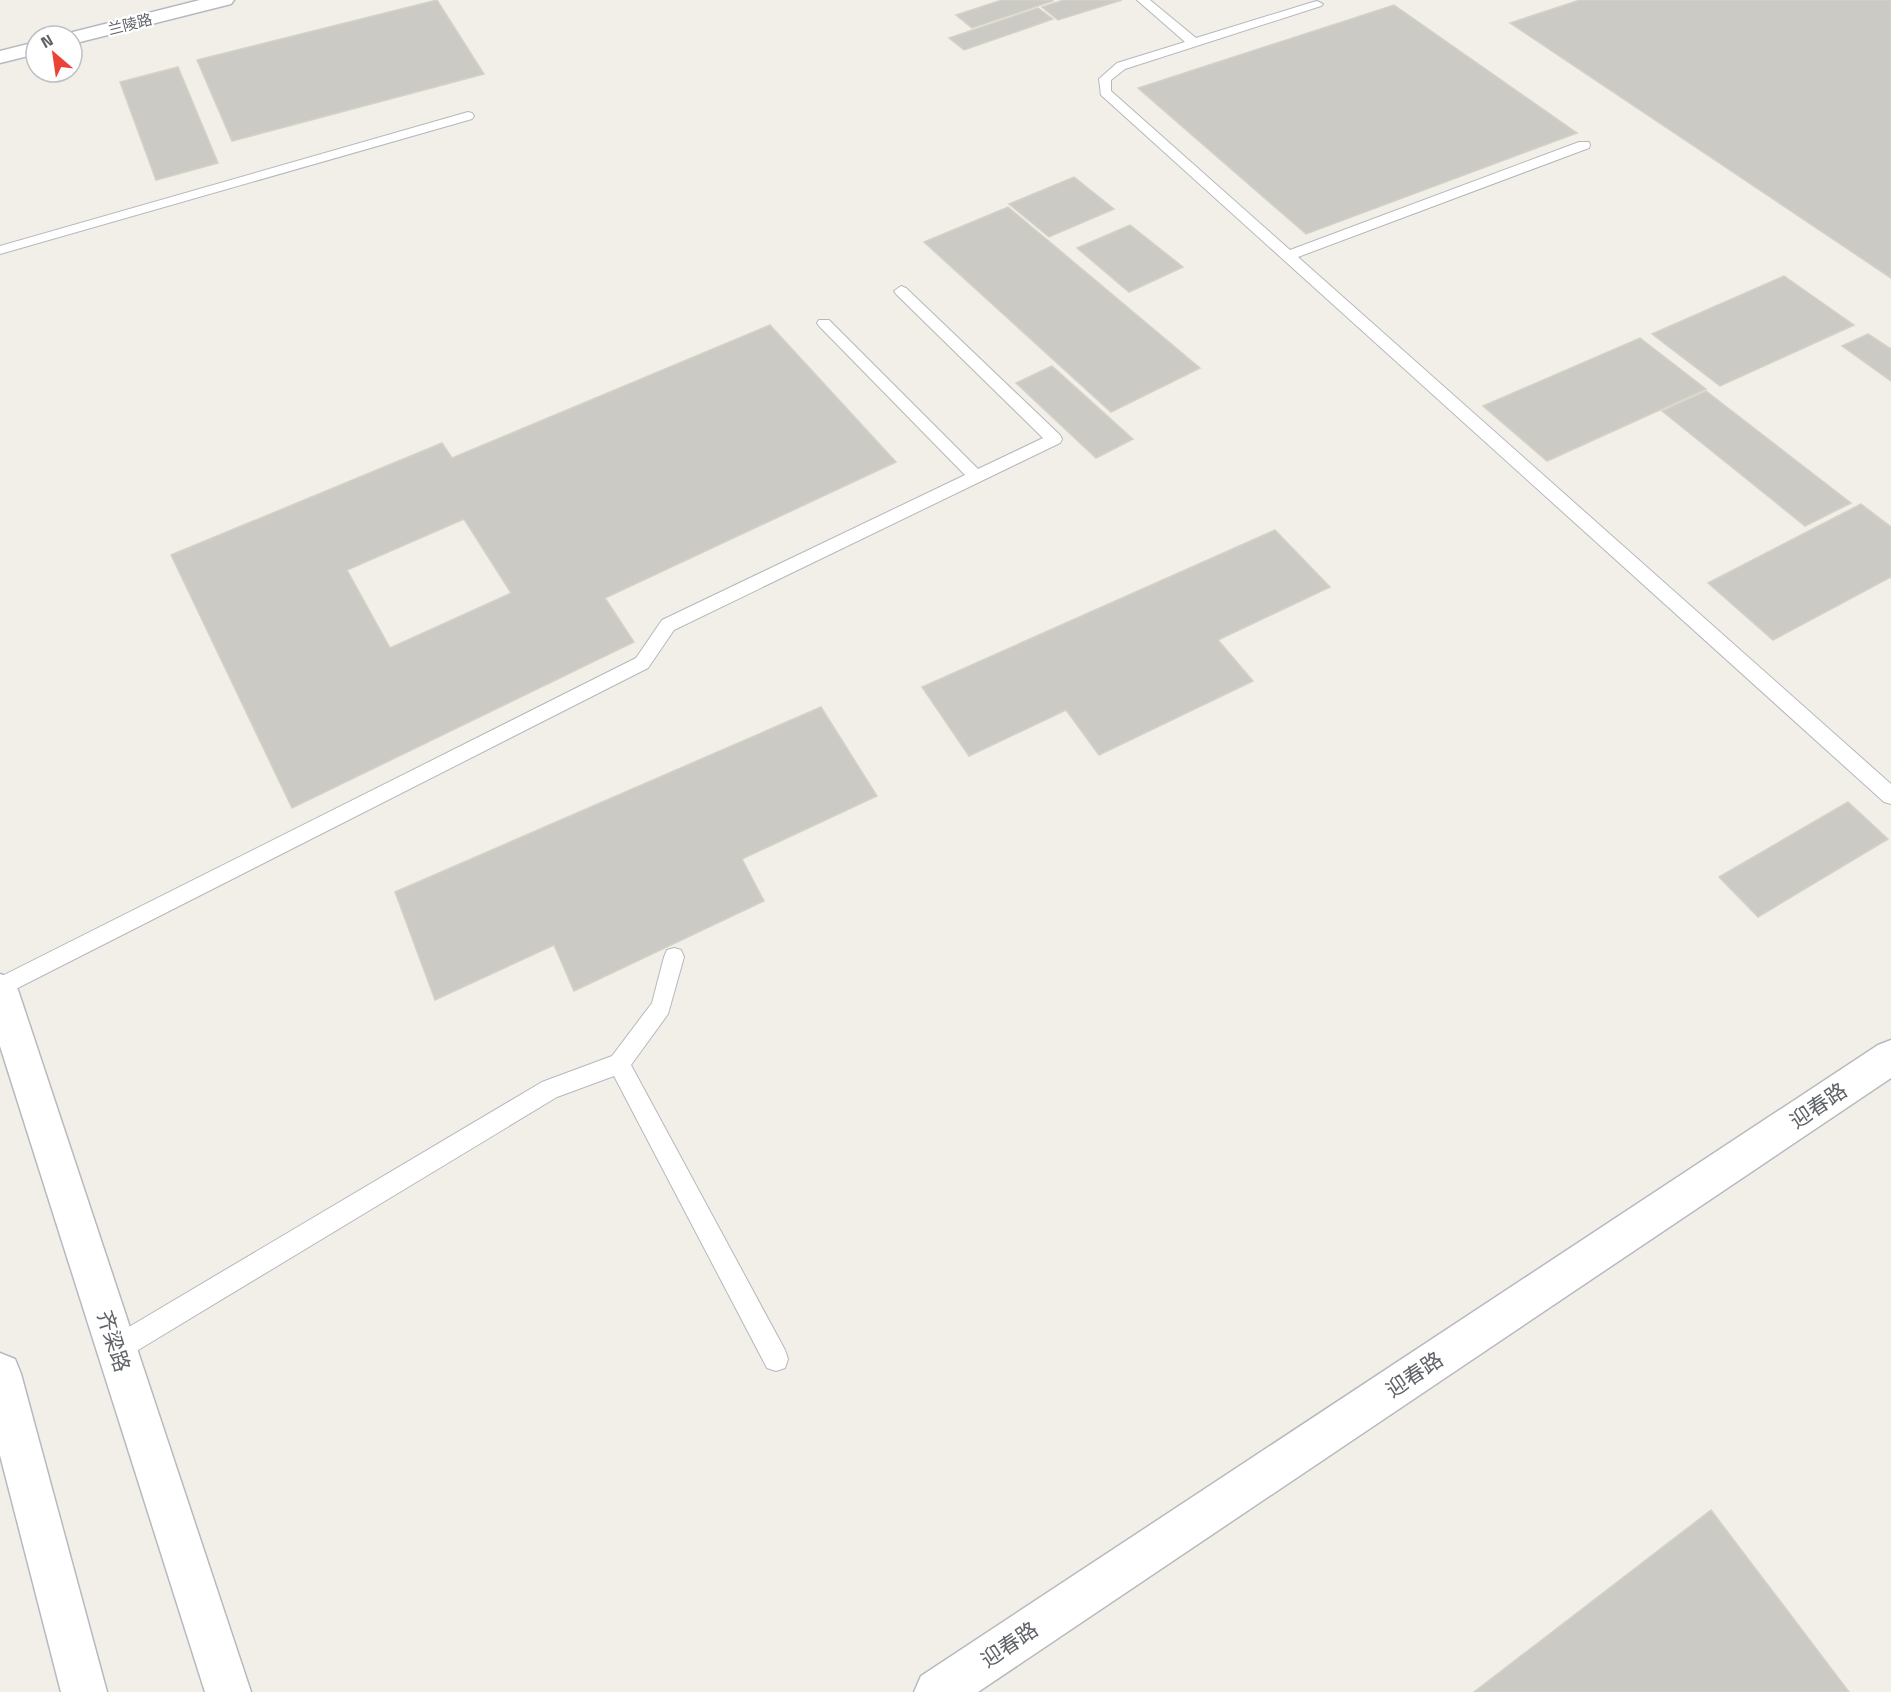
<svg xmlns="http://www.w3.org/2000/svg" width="1891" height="1692" font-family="'Titillium Web','Noto Sans SC',sans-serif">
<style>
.building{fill:#cccac5;stroke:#d6d1c6;stroke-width:1.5;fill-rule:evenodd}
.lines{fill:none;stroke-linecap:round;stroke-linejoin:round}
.lane-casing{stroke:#b5b8bc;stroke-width:2}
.secondary-casing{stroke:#b6babf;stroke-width:3}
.lane{fill:#fff;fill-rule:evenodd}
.secondary{fill:#fff;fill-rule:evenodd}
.labels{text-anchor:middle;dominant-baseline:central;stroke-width:4.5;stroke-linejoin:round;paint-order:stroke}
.far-street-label{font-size:15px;fill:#5f6368;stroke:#fff}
.near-street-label{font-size:21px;fill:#5f6368;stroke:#fff}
</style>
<rect width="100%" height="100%" fill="#f1efe8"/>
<g class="building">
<polygon points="437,0 484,74 232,141 197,60"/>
<polygon points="1002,0 1052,0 1053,1 972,28 956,15"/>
<polygon points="1064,0 1122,0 1058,20 1042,7"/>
<polygon points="1580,0 1891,0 1891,278 1510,23"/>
<polygon points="1394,5 1577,133 1306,234 1138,88"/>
<polygon points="1038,8 1053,19 964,50 949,38"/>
<polygon points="178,67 218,163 156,180 120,82"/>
<polygon points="1074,177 1114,209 1049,237 1009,204"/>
<polygon points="1008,207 1200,368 1111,412 924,242"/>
<polygon points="1130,225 1183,267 1129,292 1077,248"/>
<polygon points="1784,276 1854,325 1720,386 1652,334"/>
<path d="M770 325 896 462 605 598 634 642 292 808 171 555 442 443 452 458ZM464 519 511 593 390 648 347 570Z"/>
<polygon points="1868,334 1891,349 1891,381 1842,346"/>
<polygon points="1640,338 1706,389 1547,461 1483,406"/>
<polygon points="1052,366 1133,439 1096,458 1016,383"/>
<polygon points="1706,391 1851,503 1805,526 1662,411"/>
<polygon points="1861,504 1891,527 1891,577 1773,640 1708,583"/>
<polygon points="1275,530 1330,587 1218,640 1253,681 1099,755 1066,710 969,756 922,687"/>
<polygon points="821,707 877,796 742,859 764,901 574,991 554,945 435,1000 395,892"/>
<polygon points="1848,802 1888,839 1758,917 1719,877"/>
<polygon points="1711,1510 1849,1692 1474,1692"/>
</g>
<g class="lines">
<g class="lane-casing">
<g id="lane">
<polygon points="1137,0 1150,0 1196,38 1313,2 1317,1 1323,4 1321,6 1125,69 1111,80 1111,91 1290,250 1579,142 1589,142 1590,145 1589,148 1298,257 1891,784 1891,804 1884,802 1101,95 1099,79 1117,63 1185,42"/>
<polygon points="468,112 472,113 474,116 472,119 0,254 0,246"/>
<polygon points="901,286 906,288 1060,435 1062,439 1060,443 674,630 648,668 0,997 0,977 636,658 662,620 965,475 819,326 817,323 819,320 829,320 978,469 1043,438 896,294 894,291"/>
<polygon points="674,948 681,950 684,957 668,1014 631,1065 785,1350 788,1359 785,1368 776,1371 767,1368 614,1076 557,1097 125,1358 116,1361 107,1358 104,1349 107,1340 542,1082 612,1056 652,1003 664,957 667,950"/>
</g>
</g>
<g class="secondary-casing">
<g id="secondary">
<polygon points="200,0 234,0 231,4 72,44 72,36 63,36 65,34"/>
<polygon points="36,42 36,54 0,63 0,51"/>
<polygon points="0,974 12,978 18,990 251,1692 205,1692 0,1046"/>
<polygon points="1891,1040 1891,1078 978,1692 914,1692 921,1676 1878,1045"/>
<polygon points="0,1353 15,1359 21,1374 107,1692 61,1692 0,1455"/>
</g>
</g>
<use href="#lane" class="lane"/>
<use href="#secondary" class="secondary"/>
</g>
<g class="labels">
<g class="far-street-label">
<text transform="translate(130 24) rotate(-14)">兰陵路</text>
</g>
<g class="near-street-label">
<text transform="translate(1818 1105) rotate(-34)">迎春路</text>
<text transform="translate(114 1341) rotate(72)">齐梁路</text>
<text transform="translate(1414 1374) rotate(-34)">迎春路</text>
<text transform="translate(1009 1644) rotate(-34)">迎春路</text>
</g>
</g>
<g transform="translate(54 54) rotate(331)"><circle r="28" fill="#ffffff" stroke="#bfc1c3" stroke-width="1.5"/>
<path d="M0-4.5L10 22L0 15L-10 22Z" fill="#ea4335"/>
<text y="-9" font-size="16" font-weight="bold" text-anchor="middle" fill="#5f6368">N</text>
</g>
</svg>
